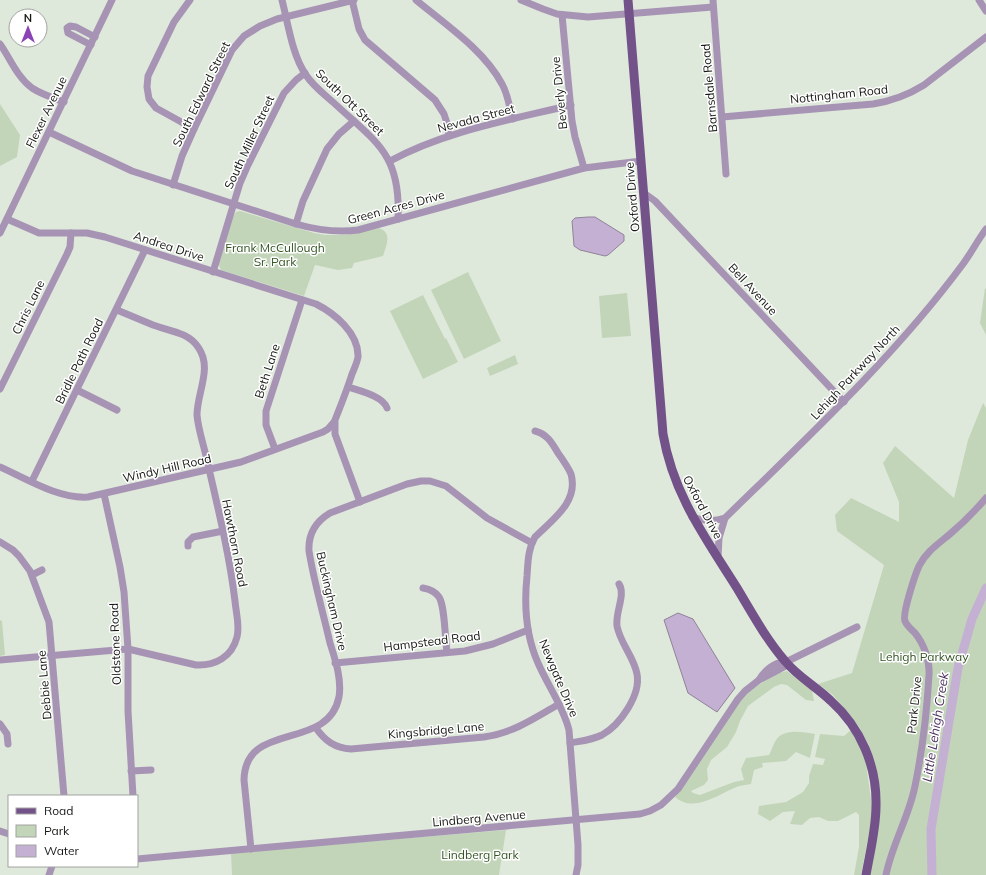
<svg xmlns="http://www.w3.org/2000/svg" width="986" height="875" font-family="Mulish,sans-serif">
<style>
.green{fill:#c2d5b9}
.water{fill:#c4b0d3;stroke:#908299}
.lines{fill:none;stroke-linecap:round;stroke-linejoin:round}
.river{stroke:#c4b0d3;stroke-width:9}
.minor{stroke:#a794b5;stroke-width:7}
.major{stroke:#735189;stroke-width:9}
.labels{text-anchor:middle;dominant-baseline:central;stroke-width:3;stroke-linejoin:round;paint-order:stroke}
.street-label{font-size:12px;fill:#151813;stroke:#fff}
.park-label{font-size:12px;fill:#345424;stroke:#fff}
.water-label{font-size:13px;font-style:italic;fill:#4b2f5d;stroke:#fff}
</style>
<rect width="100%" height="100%" fill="#dfe9db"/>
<g class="green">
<polygon points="0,104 20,135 17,157 0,166"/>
<path d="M240 211 314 233 325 235H345L379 228C393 233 386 246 383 256L354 263 352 268 338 270 315 265 304 296 221 270 218 263 232 218 236 212Z"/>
<polygon points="468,272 501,341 464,359 431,290"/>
<polygon points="985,288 986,289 986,335 980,323"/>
<polygon points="627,293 631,336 602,338 599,296"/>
<polygon points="423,295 445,339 446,338 458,362 423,379 390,311"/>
<polygon points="515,355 518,364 490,376 487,368"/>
<polygon points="983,403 986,408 986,875 870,875 878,780 875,763 869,745 859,727 833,695 818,684 852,673 884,565 837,531 835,515 851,498 899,522 899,502 883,463 895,446 954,498 968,440"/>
<polygon points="0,620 2,621 5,655 0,656"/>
<path d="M787 671 812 690 814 701 806 700 787 685 781 684 774 687 748 706 740 721 736 732 727 747 711 760 707 769 708 780 704 785 691 791 693 793 700 795 734 782 744 780 741 769 746 758 769 755C772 750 773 744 776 740 784 728 803 732 815 734L810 758 796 752 786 761 762 763 763 767 754 770 751 784C747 785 743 785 739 786 720 793 694 814 675 797L694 771 745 694 768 679 779 673Z"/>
<polygon points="851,730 865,757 873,813 861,875 854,875 859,847 859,815 856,812 838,821 828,821 819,817 810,818 802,825 790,824 795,811 783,812 770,821 758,814 759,806 786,802 803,792 809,783 809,776 813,764 823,765 825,759 815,757 820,734 844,736"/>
<polygon points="506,830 499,875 232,875 231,853"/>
</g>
<g class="water">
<polygon points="588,217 595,217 624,235 624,241 608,255 605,256 580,250 574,246 572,221 575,218"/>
<polygon points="678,613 693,619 735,688 717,712 688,693 664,620"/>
</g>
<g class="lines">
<polyline class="river" points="932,875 931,829 958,668 972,619 986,588"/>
<g class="minor">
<polyline points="190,0 174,22 148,76 147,87 149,99 156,108 194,129"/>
<path d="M282 0C288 23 292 55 306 75 313 86 324 94 334 103 377 143 401 154 398 219"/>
<polyline points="352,0 359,29 365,40 435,100 444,114 447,123 449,136"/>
<path d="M416 0C445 24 484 50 502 84 508 94 509 107 513 119"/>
<polyline points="521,0 543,9 557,14 588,17 713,7"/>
<polyline points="713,0 726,174"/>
<polyline points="979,0 986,11"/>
<polyline points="562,15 572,121 575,137 584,168"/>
<path d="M0 44C10 58 17 77 32 88 41 94 53 98 64 102"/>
<polyline points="91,45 68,33 67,28 70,26 76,27 95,37"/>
<path d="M722 117 873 104C892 101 908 95 924 85L986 37"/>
<path d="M49 132 132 171 296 224C317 230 336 233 358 230L584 168 641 161"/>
<path d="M390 161C445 131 510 120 571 105"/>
<polyline points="173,185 182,156 194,129 232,50 244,36 260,26 277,19 354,0"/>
<polyline points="644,193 655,201 844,402"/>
<path d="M7 219 39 233H87L105 237 316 304C334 313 359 333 358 357 357 363 354 369 352 374 347 390 341 405 335 420V434L360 502"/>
<polyline points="296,224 303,201 327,149 339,134 354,121"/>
<polyline points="0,233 112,0"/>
<polyline points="213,272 240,183 247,167 284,93 296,80 305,73"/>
<path d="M348 387C360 391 383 396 387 408"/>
<polyline points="0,389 67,254 70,247 71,233"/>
<polyline points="77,390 117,410"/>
<path d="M535 431C547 434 552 443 558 453 563 460 568 467 571 474 579 502 552 520 535 537 528 549 528 562 527 576 524 605 526 636 538 663 548 686 563 706 569 730L578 845V865L576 875"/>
<polyline points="275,449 266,425 266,411 302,300"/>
<path d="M0 467C27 479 58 499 88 497L241 462 323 432 328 429 334 422"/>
<polyline points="32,481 145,250"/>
<polyline points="104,494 120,567 124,592 128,649 128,711 133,796"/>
<path d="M692 517C704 521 713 522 725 518 808 437 894 357 963 264 971 253 978 240 986 229"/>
<polyline points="0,542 13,550 19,556 30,571 49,622 64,796"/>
<polyline points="188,546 188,542 193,537 223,531"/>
<polyline points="718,558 719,538 725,518"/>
<polyline points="32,575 42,570"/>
<path d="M423 588C429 589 435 591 439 597 445 606 445 640 447 652"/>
<path d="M0 660 128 649 196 665C215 666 232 657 237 637 240 626 236 613 235 601 229 552 217 504 206 456 203 443 198 428 197 415 197 392 213 368 198 347 188 332 169 331 153 325 141 320 129 315 117 310"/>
<path d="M786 662 784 667 759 680C764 671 775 661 786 662L857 627"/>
<polyline points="335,663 465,651 493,644 528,630"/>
<polyline points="0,724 7,734 8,744"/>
<path d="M316 728C325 741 335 748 351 749L484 737C513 733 535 718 559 704"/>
<path d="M570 743C581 741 592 740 602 735 620 725 641 695 637 674 634 657 620 643 617 626 615 612 626 595 619 584"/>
<polyline points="131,771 151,770"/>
<polyline points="0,831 9,834"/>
<path d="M251 849 244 780C245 720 328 752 339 697 342 679 335 659 330 643 323 612 314 582 309 551 308 534 315 522 330 513L407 484 421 481H430L446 486 487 518 532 543"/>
<polyline points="137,859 640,814 650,811 661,805 678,789 738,699 745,691 759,680"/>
<polyline points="49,875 52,866"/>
<path d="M886 875C892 844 909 817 915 786 922 752 927 710 929 675 930 661 924 644 915 633 911 629 907 626 905 621 902 614 915 575 919 566 926 552 938 544 950 534 963 523 975 511 986 498"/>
</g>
<path class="major" d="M628 0 663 434C673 494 705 537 737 588 752 613 766 639 785 661 798 677 817 687 831 701 861 728 877 766 876 806 876 829 870 852 866 875"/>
</g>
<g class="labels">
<g class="street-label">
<text transform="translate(709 88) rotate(-95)">Barnsdale Road</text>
<text transform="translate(559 93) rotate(-96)">Beverly Drive</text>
<text transform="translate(201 94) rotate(-64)">South Edward Street</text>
<text transform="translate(839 94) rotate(-6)">Nottingham Road</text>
<text transform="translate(350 102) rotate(44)">South Ott Street</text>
<text transform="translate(46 112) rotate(-64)">Flexer Avenue</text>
<text transform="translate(476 118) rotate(-15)">Nevada Street</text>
<text transform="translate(249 142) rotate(-65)">South Miller Street</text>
<text transform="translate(632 197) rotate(-95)">Oxford Drive</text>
<text transform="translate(396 207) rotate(-15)">Green Acres Drive</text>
<text transform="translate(169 246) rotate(18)">Andrea Drive</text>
<text transform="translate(753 289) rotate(47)">Bell Avenue</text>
<text transform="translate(28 307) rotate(-64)">Chris Lane</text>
<text transform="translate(79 361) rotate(-64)">Bridle Path Road</text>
<text transform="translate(267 371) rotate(-72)">Beth Lane</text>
<text transform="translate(855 372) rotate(-47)">Lehigh Parkway North</text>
<text transform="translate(167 468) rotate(-13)">Windy Hill Road</text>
<text transform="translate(703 507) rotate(62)">Oxford Drive</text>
<text transform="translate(235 543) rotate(79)">Hawthorn Road</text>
<text transform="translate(332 601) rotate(77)">Buckingham Drive</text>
<text transform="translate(432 641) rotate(-7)">Hampstead Road</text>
<text transform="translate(115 644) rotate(-92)">Oldstone Road</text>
<text transform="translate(559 678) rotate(67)">Newgate Drive</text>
<text transform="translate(44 685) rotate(-95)">Debbie Lane</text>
<text transform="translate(914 705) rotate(-84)">Park Drive</text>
<text transform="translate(436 730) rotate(-5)">Kingsbridge Lane</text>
<text transform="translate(479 818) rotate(-5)">Lindberg Avenue</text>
</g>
<g class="park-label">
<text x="275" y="247">Frank McCullough<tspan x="275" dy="14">Sr. Park</tspan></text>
<text x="924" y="656">Lehigh Parkway</text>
<text x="480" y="854">Lindberg Park</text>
</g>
<g class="water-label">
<text transform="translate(935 727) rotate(-81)">Little Lehigh Creek</text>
</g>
</g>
<rect x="8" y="795" width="130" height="72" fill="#ffffff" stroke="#a1a3a1"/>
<rect x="16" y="808" width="20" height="6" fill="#735189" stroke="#a1a3a1"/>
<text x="44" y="815" font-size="12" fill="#151813">Road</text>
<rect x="16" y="825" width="20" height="12" fill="#c2d5b9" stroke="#a1a3a1"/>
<text x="44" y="835" font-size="12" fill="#151813">Park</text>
<rect x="16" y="845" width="20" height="12" fill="#c4b0d3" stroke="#a1a3a1"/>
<text x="44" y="855" font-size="12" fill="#151813">Water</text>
<g transform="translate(28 28)"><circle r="19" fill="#ffffff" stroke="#a1a3a1"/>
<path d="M0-3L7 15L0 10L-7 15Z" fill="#8c43b6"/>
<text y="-6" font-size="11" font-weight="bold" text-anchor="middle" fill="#151813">N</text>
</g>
</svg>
